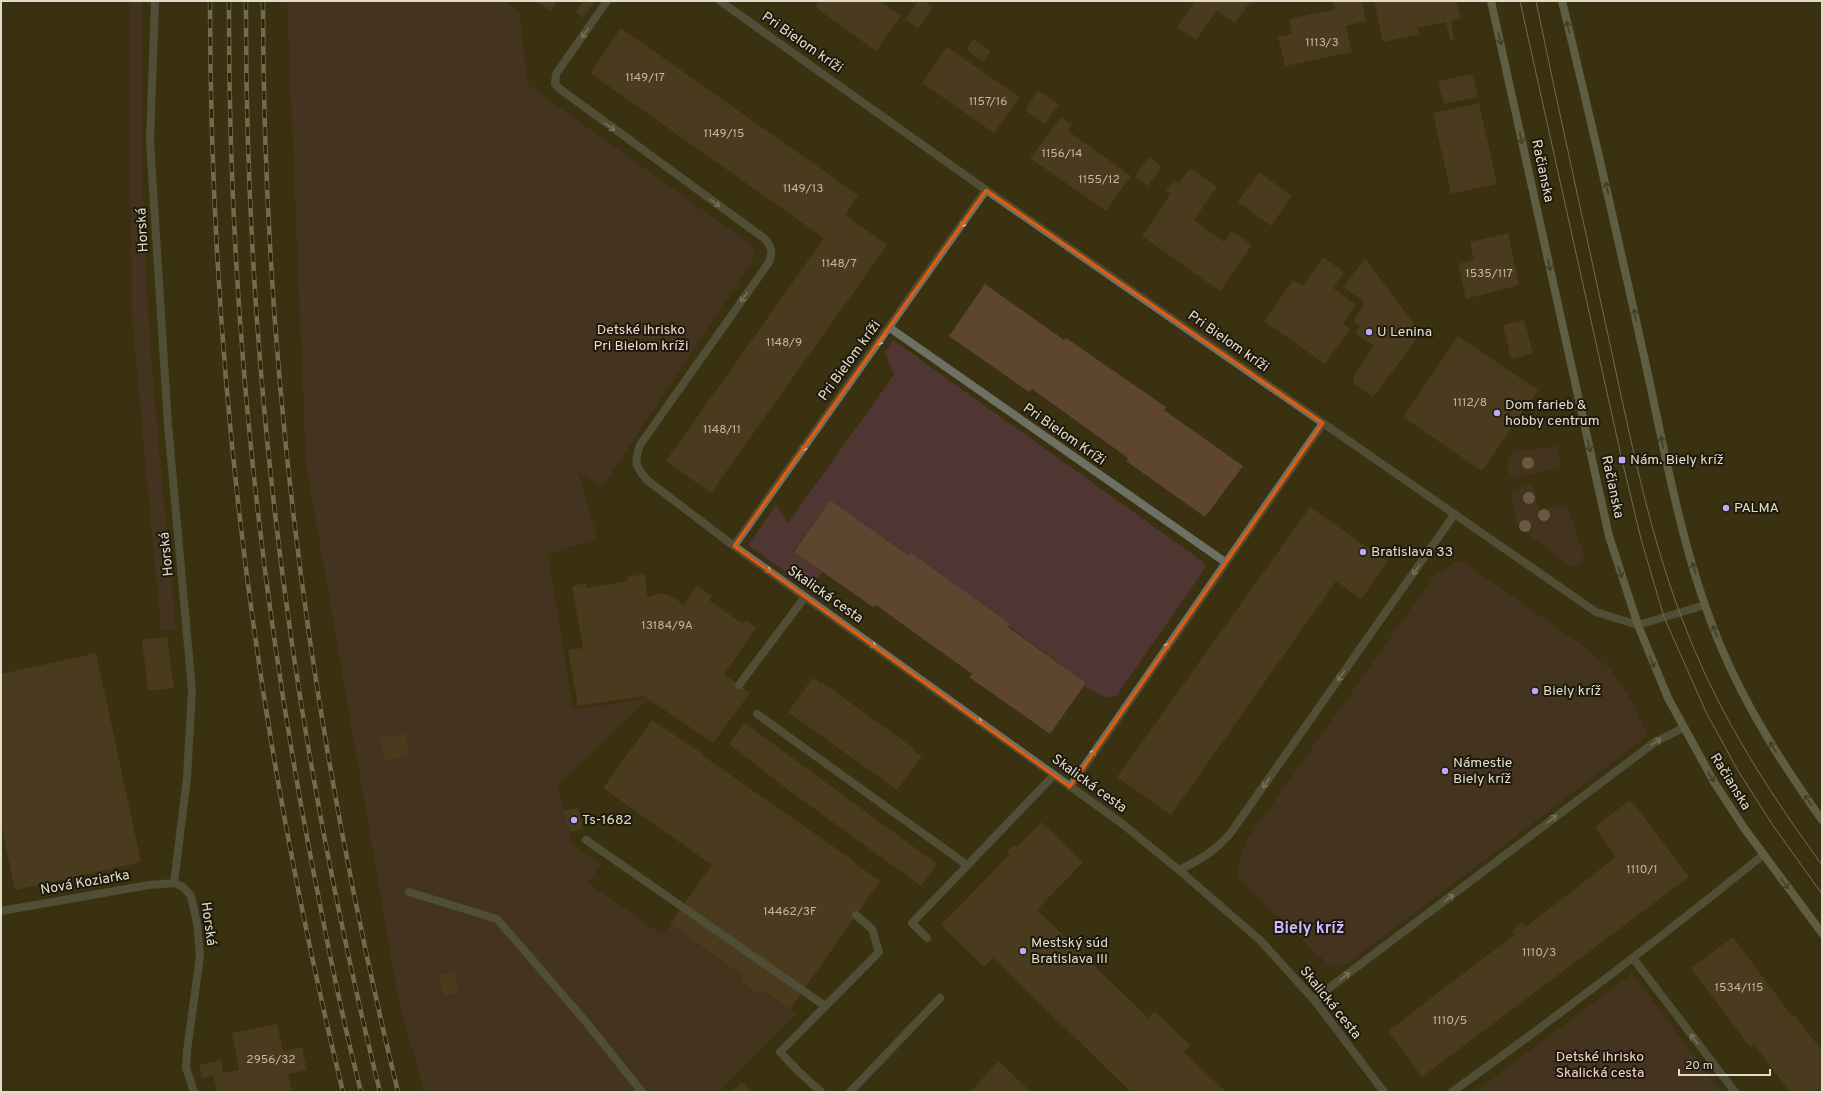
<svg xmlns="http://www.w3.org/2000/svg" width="1823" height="1093" font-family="Overpass,sans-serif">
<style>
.green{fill:#4f3632}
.building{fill:#5e452f}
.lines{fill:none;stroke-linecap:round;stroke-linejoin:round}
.lane{stroke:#6c7164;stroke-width:8}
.street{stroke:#6c7164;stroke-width:8}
.secondary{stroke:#8d957f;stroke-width:8}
.tram{stroke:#b8b19d;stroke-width:1}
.rail-casing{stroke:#b8b19d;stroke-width:4.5}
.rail{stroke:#1d190c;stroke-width:3;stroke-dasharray:9;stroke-linecap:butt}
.tree{fill:#a48b78}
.oneway{stroke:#4f5140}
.oneway2{stroke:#bfbcac}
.marked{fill:none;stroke:#e8590c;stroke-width:3;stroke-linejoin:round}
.poi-dot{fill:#bea9f5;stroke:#1d190c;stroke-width:1.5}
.labels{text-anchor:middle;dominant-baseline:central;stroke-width:4;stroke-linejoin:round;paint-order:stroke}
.number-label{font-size:12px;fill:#c1b6a4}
.street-label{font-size:14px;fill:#e2dccb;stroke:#1d190c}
.park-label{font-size:14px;fill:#fbd4cd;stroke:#1d190c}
.poi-label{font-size:14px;fill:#e2dccb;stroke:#1d190c;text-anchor:start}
.quarter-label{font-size:16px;font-weight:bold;fill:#cbb8ff;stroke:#1d190c}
</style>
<rect width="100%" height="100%" fill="#3a3111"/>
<g class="green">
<path d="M131 1H143C142 94 141 187 146 279 153 396 165 512 176 629L161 631 132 317 129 79Z"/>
<polygon points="287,1 504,1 520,13 527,84 754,247 754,258 603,486 578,472 597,538 548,554 573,710 649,698 558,785 573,845 601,864 588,883 662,935 670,925 743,976 740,980 758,995 763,990 797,1014 719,1092 424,1092 399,1002 306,463"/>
<polygon points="893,340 1202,561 1206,567 1117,695 1106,698 1084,686 1086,683 911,554 909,556 830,500 794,551 822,572 810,589 748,545 776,505 788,523 894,375 885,352"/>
<path d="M1557 446 1561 467 1518 477 1511 476C1504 466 1506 460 1514 452Z"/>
<path d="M1532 484 1540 512 1567 504 1583 554 1584 560C1577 567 1568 570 1563 560L1520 528 1517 524 1511 493 1513 490Z"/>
<polygon points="1462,561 1586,648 1611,670 1633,703 1647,733 1641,741 1347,964 1337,966 1328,964 1238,878 1240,858 1249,837 1437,572 1440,574 1454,562"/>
<polygon points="1632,974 1722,1092 1475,1092"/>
</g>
<g class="building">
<polygon points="536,1 558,1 550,11"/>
<polygon points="583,1 595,1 583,18 576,12"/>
<polygon points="819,1 880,1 901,16 876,51 815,7"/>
<polygon points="918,1 925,1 933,7 918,29 905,19"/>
<polygon points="1195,1 1251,1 1235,23 1217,11 1196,40 1177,27"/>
<polygon points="1333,1 1362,1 1366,21 1346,26 1352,52 1285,66 1278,37 1292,34 1289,19 1335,9"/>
<polygon points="1374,1 1456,1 1461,19 1451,21 1454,39 1450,40 1446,22 1417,28 1419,34 1383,42"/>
<polygon points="621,28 858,195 845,215 887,245 711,493 666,461 824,238 590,73"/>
<polygon points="974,39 991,51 983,62 966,49"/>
<polygon points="947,47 1020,97 994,133 922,83"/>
<polygon points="1472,74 1478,97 1444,104 1438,81"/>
<polygon points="1038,90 1059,104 1045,124 1025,110"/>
<polygon points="1479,103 1497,184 1451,194 1433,113"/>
<polygon points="1061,117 1072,125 1068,131 1131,176 1106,211 1030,158"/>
<polygon points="1149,157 1162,167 1148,186 1135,177"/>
<polygon points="1190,168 1217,187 1194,220 1224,242 1232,231 1252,245 1220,291 1142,236 1171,194 1166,191 1174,180 1179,183"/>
<polygon points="1259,172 1292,196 1271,226 1238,202"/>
<polygon points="1508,233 1519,285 1466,299 1458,264 1474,260 1470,242"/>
<polygon points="1323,257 1344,272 1333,288 1356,305 1343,324 1350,329 1325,364 1264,321 1293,280 1303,286"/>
<polygon points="1365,258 1421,333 1373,397 1354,384 1353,377 1374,346 1355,333 1360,326 1353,321 1362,308 1363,301 1343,287"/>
<polygon points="985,284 1064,340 1066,338 1166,407 1164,410 1243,466 1205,517 1126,461 1128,458 1032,389 1029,392 949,336"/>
<polygon points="1524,320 1533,353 1511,359 1503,325"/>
<polygon points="1458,336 1538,390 1482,471 1403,417"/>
<polygon points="830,500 909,556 911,553 1010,624 1008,627 1086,683 1050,734 969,677 972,674 876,605 873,607 794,552"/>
<polygon points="1310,507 1388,562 1361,599 1336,581 1171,815 1117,777"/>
<polygon points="645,574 647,597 663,593 673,597 684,605 697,586 712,596 709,600 743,624 746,620 756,628 724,674 750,693 713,743 644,696 578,706 568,650 583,648 572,586 586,583 586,588 628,581 627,577"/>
<polygon points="167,637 174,688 148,691 142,640"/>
<polygon points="96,653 141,862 15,890 1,824 1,674"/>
<polygon points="813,678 821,684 823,683 915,749 913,751 922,756 897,790 788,712"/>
<polygon points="652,720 703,754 702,755 854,861 853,862 880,881 790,1009 763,990 759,995 740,980 743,976 670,924 712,865 603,788"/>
<polygon points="745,723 937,864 921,886 791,792 729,744"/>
<polygon points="405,734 409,756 384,760 380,738"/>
<polygon points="1629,801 1634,804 1689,877 1422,1077 1388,1031 1514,935 1512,931 1520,924 1523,922 1526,927 1616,857 1596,829 1596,826"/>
<polygon points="578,808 583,829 570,832 564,811"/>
<polygon points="1041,822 1083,862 1037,910 1066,938 1071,934 1076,939 1072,944 1148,1018 1155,1011 1190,1045 1184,1052 1226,1092 1131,1092 993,958 984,967 941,925 1010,854 1007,852 1015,845 1017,847"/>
<polygon points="1733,937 1792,1016 1794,1014 1822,1051 1822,1092 1790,1092 1754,1044 1750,1047 1691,968"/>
<polygon points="454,972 459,992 444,996 439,975"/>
<polygon points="277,1024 283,1051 302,1047 307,1070 288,1074 292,1092 217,1092 213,1075 202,1078 199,1065 221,1060 223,1073 239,1070 232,1033"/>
<polygon points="999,1061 1031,1092 970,1092"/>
<polygon points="742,1082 752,1092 732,1092"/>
</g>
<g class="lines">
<g class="lane">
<polyline points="1638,625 1705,605"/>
<polyline points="174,883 183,887 191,896 197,923 200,956 187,1051 186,1068 194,1092"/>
<polyline points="409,892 497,919 586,1022 642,1092"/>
</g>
<g class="street">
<path d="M607 1 556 74 555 84 560 89 765 239C773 248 773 256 767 265L640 445C634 462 635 466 647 480L734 546 1120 822 1179 870 1261 941 1315 1001 1384 1092"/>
<polyline points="720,1 986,190 1596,612 1638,625"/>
<polyline points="890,328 1225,562"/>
<polyline points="734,546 986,190"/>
<polyline points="739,685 805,597"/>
<polyline points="757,714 967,865"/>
<polyline points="1070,787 1323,423"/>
<polyline points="586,840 825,1006"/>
<path d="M1179 870C1200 860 1217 850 1232 831L1454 515"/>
<polyline points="1,911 149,885 174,883 187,778 192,690 168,425 150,141 155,1"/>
<polyline points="927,938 912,923 1054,775"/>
<polyline points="1633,958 1735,1092"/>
<polyline points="1315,1001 1329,988 1655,742 1683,728"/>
<polyline points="821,1092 798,1071 780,1052 879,952 872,929 856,915"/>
<polyline points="850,1092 940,998"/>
<path d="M1452 1092C1558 1016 1662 937 1763 855"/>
</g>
<g class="secondary">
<polyline points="1491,1 1609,536 1638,625 1668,698 1714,782 1744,828 1822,933"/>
<path d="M1562 1C1592 124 1620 247 1647 370 1667 463 1684 559 1721 647 1747 709 1783 765 1822 820"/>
</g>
<g class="tram">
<polyline points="1520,1 1622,460 1641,539 1664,617 1706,712 1737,769 1772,824 1822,894"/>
<path d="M1536 1C1560 117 1586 233 1611 349 1632 445 1651 543 1688 634 1721 718 1769 792 1822 865"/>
</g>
<g class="rail-casing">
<g id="rail">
<path d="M210 1C210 368 256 736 343 1092"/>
<path d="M229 1C228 284 256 565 308 843 324 926 340 1010 361 1092"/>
<path d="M246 1C245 367 292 736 380 1092"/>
<path d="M263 1C263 369 311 735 398 1092"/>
</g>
</g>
<use href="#rail" class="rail"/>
</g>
<g class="tree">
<circle cx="1528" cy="463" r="6"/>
<circle cx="1529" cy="498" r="6"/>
<circle cx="1544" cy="515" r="6"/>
<circle cx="1525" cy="526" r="6"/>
</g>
<defs><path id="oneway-shaft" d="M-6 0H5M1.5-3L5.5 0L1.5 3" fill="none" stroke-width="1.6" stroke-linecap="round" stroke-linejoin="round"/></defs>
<g class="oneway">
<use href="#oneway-shaft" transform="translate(1568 27) rotate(-104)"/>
<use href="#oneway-shaft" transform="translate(1500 39) rotate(78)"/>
<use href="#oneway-shaft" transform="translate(1521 138) rotate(78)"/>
<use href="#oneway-shaft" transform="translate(1607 188) rotate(-102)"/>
<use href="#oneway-shaft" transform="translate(1549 265) rotate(77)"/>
<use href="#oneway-shaft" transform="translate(1635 315) rotate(-102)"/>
<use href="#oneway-shaft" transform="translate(1662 442) rotate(-102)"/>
<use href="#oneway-shaft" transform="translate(1589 446) rotate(77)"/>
<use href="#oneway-shaft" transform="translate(1694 568) rotate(-107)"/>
<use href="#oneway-shaft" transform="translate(1620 572) rotate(73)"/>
<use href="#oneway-shaft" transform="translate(1715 631) rotate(-111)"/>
<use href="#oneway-shaft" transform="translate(1652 662) rotate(68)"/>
<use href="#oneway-shaft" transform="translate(1773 747) rotate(-121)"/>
<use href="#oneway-shaft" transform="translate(1711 777) rotate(59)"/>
<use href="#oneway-shaft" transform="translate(1808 800) rotate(-125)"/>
<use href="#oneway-shaft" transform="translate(1785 884) rotate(53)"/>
</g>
<g class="oneway2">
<use href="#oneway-shaft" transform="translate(585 33) rotate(125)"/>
<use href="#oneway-shaft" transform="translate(610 127) rotate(36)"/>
<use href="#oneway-shaft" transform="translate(715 203) rotate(36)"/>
<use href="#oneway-shaft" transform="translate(964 222) rotate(125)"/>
<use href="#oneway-shaft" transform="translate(744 297) rotate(125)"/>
<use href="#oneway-shaft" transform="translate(881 340) rotate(126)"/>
<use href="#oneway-shaft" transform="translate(805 446) rotate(125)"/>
<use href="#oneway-shaft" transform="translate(766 569) rotate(36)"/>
<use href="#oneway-shaft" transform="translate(1416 570) rotate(125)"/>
<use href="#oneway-shaft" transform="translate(871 644) rotate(35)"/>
<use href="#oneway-shaft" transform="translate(1166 648) rotate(-55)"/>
<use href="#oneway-shaft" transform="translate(1341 676) rotate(125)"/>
<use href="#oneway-shaft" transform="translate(977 720) rotate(36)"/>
<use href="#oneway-shaft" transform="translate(1656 742) rotate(-31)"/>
<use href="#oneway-shaft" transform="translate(1092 755) rotate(-55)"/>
<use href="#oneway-shaft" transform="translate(1266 783) rotate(125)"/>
<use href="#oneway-shaft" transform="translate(1552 819) rotate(-38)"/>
<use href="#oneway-shaft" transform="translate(1449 898) rotate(-37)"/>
<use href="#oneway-shaft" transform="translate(1345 976) rotate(-37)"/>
<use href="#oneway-shaft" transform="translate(1694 1039) rotate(-127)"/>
</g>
<path d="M0 0H1823V1093H0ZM986 190 1323 423 1070 787 734 546Z" fill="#3a3111" fill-opacity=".55" fill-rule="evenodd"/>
<path class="marked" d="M986 190 1323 423 1070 787 734 546Z"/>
<g class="poi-dot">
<circle cx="1369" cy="332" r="4"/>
<circle cx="1497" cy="413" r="4"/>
<rect x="1618" y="456" width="8" height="8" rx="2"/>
<circle cx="1726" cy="508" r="4"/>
<circle cx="1363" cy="552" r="4"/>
<circle cx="1535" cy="691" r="4"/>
<circle cx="1445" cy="771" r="4"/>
<circle cx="574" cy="820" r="4"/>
<circle cx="1023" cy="951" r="4"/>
</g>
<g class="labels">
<g class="number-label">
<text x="1322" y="43">1113/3</text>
<text x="645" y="78">1149/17</text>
<text x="988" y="102">1157/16</text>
<text x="724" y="134">1149/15</text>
<text x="1062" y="154">1156/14</text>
<text x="1099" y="180">1155/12</text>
<text x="803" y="189">1149/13</text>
<text x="839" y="264">1148/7</text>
<text x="1489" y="274">1535/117</text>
<text x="784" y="343">1148/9</text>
<text x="1470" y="403">1112/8</text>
<text x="722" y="430">1148/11</text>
<text x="667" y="626">13184/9A</text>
<text x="1642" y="870">1110/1</text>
<text x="790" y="912">14462/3F</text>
<text x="1539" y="953">1110/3</text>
<text x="1739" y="988">1534/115</text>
<text x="1450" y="1021">1110/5</text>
<text x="271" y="1060">2956/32</text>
</g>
<g class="street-label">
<text transform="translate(802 43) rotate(35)">Pri Bielom kríži</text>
<text transform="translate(1542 171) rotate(78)">Račianska</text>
<text transform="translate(143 230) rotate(-93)">Horská</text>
<text transform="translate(1228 342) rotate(35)">Pri Bielom kríži</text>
<text transform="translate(850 361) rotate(-54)">Pri Bielom kríži</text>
<text transform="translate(1064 435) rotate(35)">Pri Bielom Kríži</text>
<text transform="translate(1612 487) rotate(78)">Račianska</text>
<text transform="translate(167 554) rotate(-96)">Horská</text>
<text transform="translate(825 595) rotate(35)">Skalická cesta</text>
<text transform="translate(1730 782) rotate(58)">Račianska</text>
<text transform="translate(1089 784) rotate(36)">Skalická cesta</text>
<text transform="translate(85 883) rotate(-10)">Nová Koziarka</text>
<text transform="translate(208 924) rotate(82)">Horská</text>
<text transform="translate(1330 1003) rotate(51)">Skalická cesta</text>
</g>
<g class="park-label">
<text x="641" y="330">Detské ihrisko<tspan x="641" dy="16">Pri Bielom kríži</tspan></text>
<text x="1600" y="1057">Detské ihrisko<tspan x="1600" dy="16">Skalická cesta</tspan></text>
</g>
<g class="poi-label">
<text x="1377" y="332">U Lenina</text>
<text x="1505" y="405">Dom farieb &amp;<tspan x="1505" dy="16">hobby centrum</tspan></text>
<text x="1630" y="460">Nám. Biely kríž</text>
<text x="1734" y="508">PALMA</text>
<text x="1371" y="552">Bratislava 33</text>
<text x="1543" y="691">Biely kríž</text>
<text x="1453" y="763">Námestie<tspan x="1453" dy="16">Biely kríž</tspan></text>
<text x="582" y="820">Ts-1682</text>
<text x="1031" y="943">Mestský súd<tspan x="1031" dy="16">Bratislava III</tspan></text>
</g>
<g class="quarter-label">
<text x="1309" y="929">Biely kríž</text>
</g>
</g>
<rect width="1823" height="1093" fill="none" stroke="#e2dccb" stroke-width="4"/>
<path d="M1679 1069v6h91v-6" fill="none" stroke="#e2dccb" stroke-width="2"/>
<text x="1685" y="1069" font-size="12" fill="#e2dccb" stroke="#1d190c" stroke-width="3" paint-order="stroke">20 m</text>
</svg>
